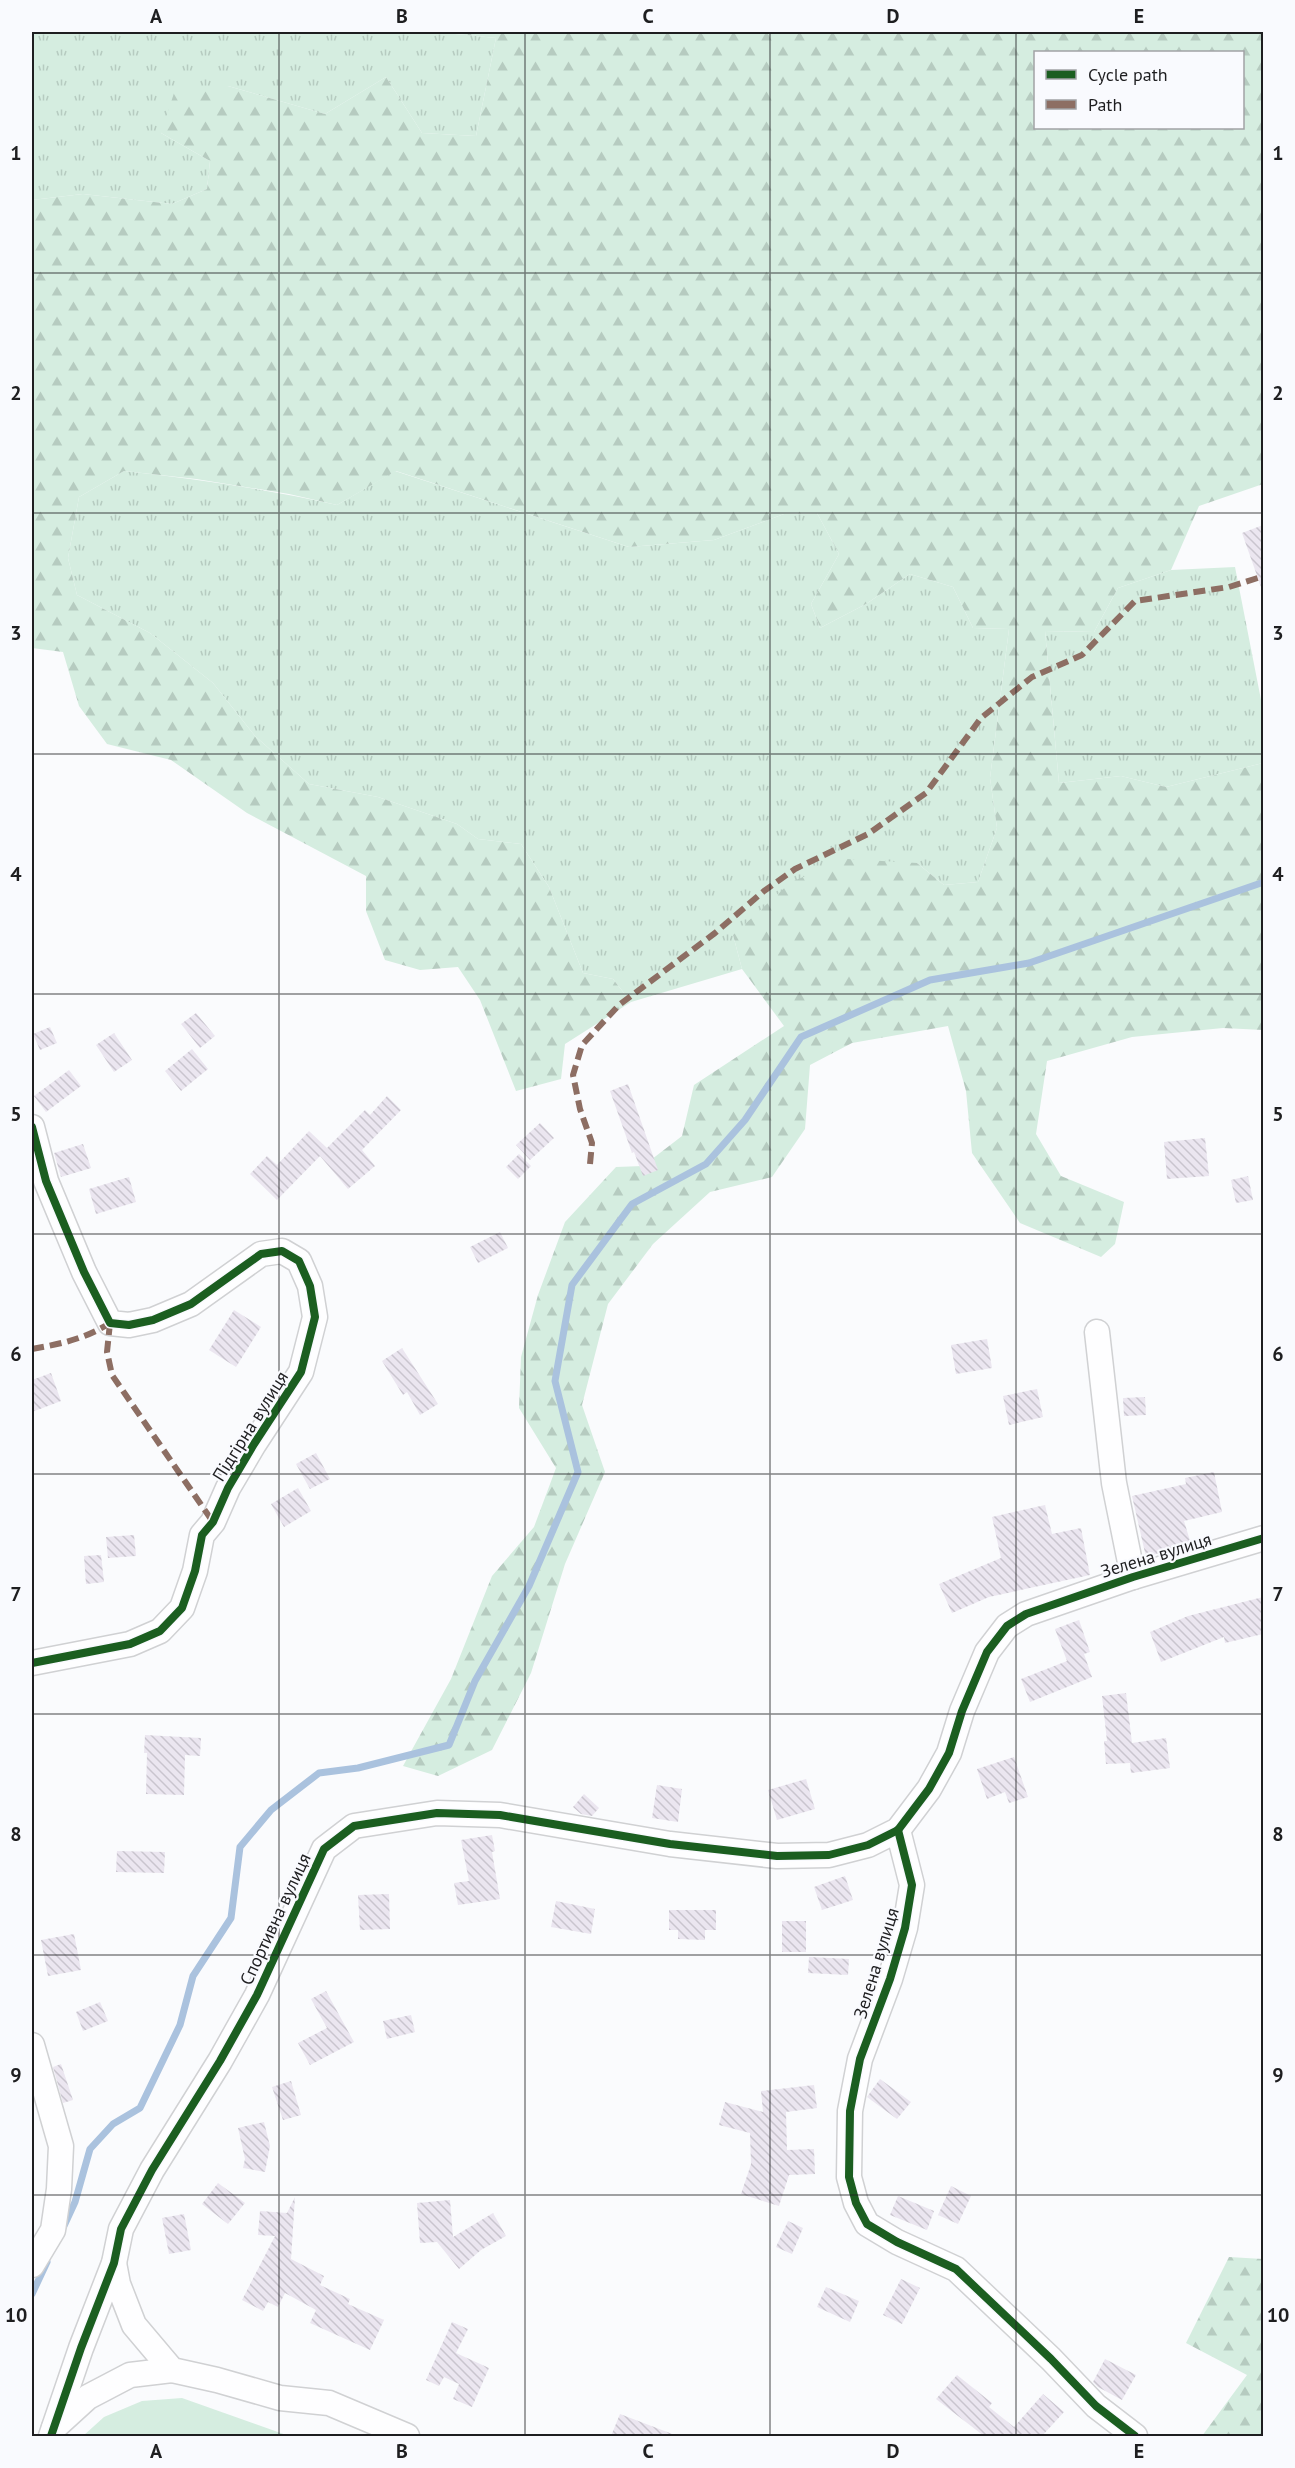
<svg xmlns="http://www.w3.org/2000/svg" width="1295" height="2468" font-family="'PT Sans',sans-serif">
<style>
.grass{fill:url(#grass-tufts)}
.forest{fill:url(#forest-firs);fill-rule:evenodd}
.garden{fill:#d5ede0}
.lines{fill:none;stroke-linecap:round;stroke-linejoin:round}
.stream{stroke:#aac2de;stroke-width:7}
.building{fill:url(#building-back-hatch)}
.minor-casing{stroke:#d0d1d3;stroke-width:27}
.minor{stroke:#fefeff;stroke-width:24}
.quiet{stroke:#8d6e63;stroke-width:6;stroke-dasharray:12 6;stroke-linecap:butt}
.cycleway-casing{stroke:#f9fafe;stroke-width:11}
.cycleway{stroke:#1b5e20;stroke-width:8}
.grid{fill:none;stroke:#1e1e20;stroke-width:1.5;stroke-opacity:0.55}
.labels{text-anchor:middle;dominant-baseline:central;stroke-width:4.5;stroke-linejoin:round;paint-order:stroke}
.street-label{font-size:18px;fill:#1e1e20;stroke:#f9fafe}
.neatline{fill:none;stroke:#1e1e20;stroke-width:2}
.grid-label{font-size:20px;text-anchor:middle;font-weight:bold;fill:#1e1e20}
</style>
<defs>
<pattern id="grass-tufts" width="24" height="20" patternUnits="userSpaceOnUse" patternTransform="scale(1.5)"><rect width="24" height="20" fill="#d5ede0"/><path d="M3 7l-1-3M5 7V3M7 7l1-3M15 17l-1-3M17 17v-4M19 17l1-3" fill="none" stroke="#b6cbc0"/></pattern>
<pattern id="forest-firs" width="22" height="20" patternUnits="userSpaceOnUse" patternTransform="scale(1.5)"><rect width="22" height="20" fill="#d5ede0"/><path d="M5 1l3.5 6h-7zM16 11l3.5 6h-7z" fill="#b6cbc0"/></pattern>
<pattern id="building-back-hatch" width="6" height="6" patternUnits="userSpaceOnUse" patternTransform="scale(1.5)"><rect width="6" height="6" fill="#ebe6f0"/><path d="M-1 5l2 2M0 0l6 6M5-1l2 2" fill="none" stroke="#c9c5ce"/></pattern>
</defs>
<rect width="100%" height="100%" fill="#fafbfd"/>
<g class="grass">
<polygon points="32,32 435,32 496,38 476,136 422,133 386,77 325,114 228,86 161,133 210,161 207,189 172,204 83,194 32,200"/>
<path d="M124 471C196 479 267 489 337 505L395 471 629 547 714 540 784 514 817 513 839 554 811 604 820 628 866 604 910 574 953 587 973 628 1009 629 990 778 997 828 978 882 944 885 917 863 733 935 742 969 631 1002 613 979 583 973 549 887 521 844 478 839 457 824 378 797 309 784 255 736 213 683 150 633 77 595 68 558 79 497Z"/>
<polygon points="1235,567 1263,710 1263,763 1166,787 1121,776 1059,783 1045,631 1094,632 1118,588 1171,570"/>
</g>
<g class="forest">
<path d="M435 32H1263V484L1199 506 1171 570 1118 588 1094 632 1045 631 1059 783 1121 776 1166 787 1263 763V1030L1223 1028 1132 1037 1047 1061 1036 1134 1061 1176 1124 1202 1115 1244 1101 1257 1020 1223 972 1153 966 1091 948 1026 852 1043 810 1065 805 1129 772 1177 710 1192 653 1244 608 1304 582 1405 605 1472 565 1564 531 1673 492 1750 438 1776 403 1766 451 1679 492 1576 534 1527 556 1468 519 1408 521 1357 538 1295 565 1222 616 1167 643 1166 682 1136 694 1085 784 1026 742 969 733 935 791 882 847 859 917 863 944 885 978 882 997 828 990 778 1009 629 973 628 953 587 910 574 866 604 820 628 811 604 839 554 817 513 784 514 714 540 629 547 396 471 337 505 289 494 196 479 124 471 79 497 68 558 77 595 150 633 213 683 255 736 309 784 378 797 457 824 478 839 521 844 549 887 583 973 613 979 631 1002 565 1044 561 1079 516 1091 480 1000 458 967 420 970 385 960 366 911V876L247 813 171 760 107 744 79 706 63 652 32 648 33 497H32V200L83 194 172 204 207 189 210 161 161 133 175 90 228 86 325 114 386 77 422 133 476 136 496 38ZM1036 52H1242V128H1036Z"/>
<polygon points="1229,2257 1263,2259 1263,2436 1202,2436 1247,2375 1186,2343"/>
</g>
<polygon class="garden" points="182,2398 289,2436 83,2436 104,2417 142,2401"/>
<g class="lines">
<g class="stream">
<polyline points="63,2228 75,2202 90,2149 113,2124 140,2108 180,2025 193,1976 231,1918 240,1847 271,1810 319,1773 358,1768 449,1745 475,1681 529,1586 578,1472 555,1381 572,1285 632,1204 706,1164 745,1120 801,1037 930,980 1029,963 1264,882"/>
<polyline points="32,2294 47,2262"/>
</g>
</g>
<g class="building">
<polygon points="1263,525 1263,587 1261,587 1242,533"/>
<polygon points="196,1013 215,1036 200,1048 181,1024"/>
<polygon points="50,1027 57,1043 40,1050 33,1034"/>
<polygon points="114,1033 132,1060 114,1072 96,1045"/>
<polygon points="192,1049 208,1069 181,1091 165,1071"/>
<polygon points="69,1070 81,1086 46,1112 34,1096"/>
<polygon points="628,1084 658,1170 643,1176 634,1152 632,1153 610,1091"/>
<polygon points="387,1096 401,1110 362,1150 375,1166 348,1189 320,1156 277,1200 250,1174 267,1156 277,1165 309,1131 327,1148 365,1110 370,1115"/>
<polygon points="540,1123 554,1138 530,1160 516,1145"/>
<polygon points="1205,1138 1209,1176 1167,1179 1164,1142"/>
<polygon points="83,1144 91,1168 61,1177 54,1153"/>
<polygon points="519,1154 531,1166 518,1179 506,1167"/>
<polygon points="1248,1176 1253,1200 1236,1203 1231,1180"/>
<polygon points="129,1177 136,1202 96,1214 89,1189"/>
<polygon points="500,1232 508,1248 478,1263 470,1247"/>
<polygon points="234,1310 261,1327 236,1367 209,1350"/>
<polygon points="987,1339 992,1368 956,1374 951,1345"/>
<polygon points="402,1348 438,1404 420,1415 407,1392 403,1395 382,1361"/>
<polygon points="51,1373 61,1401 32,1412 32,1380"/>
<polygon points="1037,1389 1043,1417 1009,1425 1003,1396"/>
<polygon points="1145,1397 1146,1415 1124,1416 1123,1398"/>
<polygon points="316,1453 330,1479 310,1489 296,1464"/>
<polygon points="1214,1472 1222,1512 1184,1521 1191,1544 1146,1557 1132,1496 1186,1484 1185,1478"/>
<polygon points="298,1488 311,1511 284,1527 271,1504"/>
<polygon points="1045,1505 1052,1534 1081,1528 1090,1575 989,1597 952,1613 939,1584 1001,1558 992,1517"/>
<polygon points="134,1535 136,1556 108,1558 106,1537"/>
<polygon points="101,1555 104,1582 86,1584 84,1556"/>
<polygon points="1263,1597 1263,1634 1225,1643 1224,1637 1161,1662 1150,1632 1188,1616"/>
<polygon points="1079,1620 1090,1652 1084,1654 1092,1677 1030,1702 1021,1679 1067,1661 1055,1629"/>
<polygon points="1126,1693 1132,1743 1166,1738 1170,1768 1131,1773 1130,1763 1106,1764 1104,1741 1107,1741 1102,1696"/>
<polygon points="145,1735 201,1738 200,1756 185,1755 184,1795 146,1794 147,1753 144,1753"/>
<polygon points="1014,1757 1028,1797 1009,1803 1005,1792 987,1799 977,1769"/>
<polygon points="806,1779 815,1809 777,1820 768,1790"/>
<polygon points="657,1785 682,1789 678,1822 652,1818"/>
<polygon points="584,1794 599,1808 592,1816 581,1814 573,1807"/>
<polygon points="492,1835 495,1851 492,1852 500,1899 458,1905 454,1883 469,1881 461,1840"/>
<polygon points="117,1851 165,1852 164,1873 116,1872"/>
<polygon points="845,1876 853,1900 822,1910 814,1887"/>
<polygon points="389,1894 390,1929 360,1930 358,1895"/>
<polygon points="556,1901 595,1909 591,1934 551,1927"/>
<polygon points="669,1910 716,1910 716,1930 705,1930 705,1940 678,1939 678,1930 669,1930"/>
<rect x="782" y="1921" width="24" height="31"/>
<polygon points="74,1934 81,1970 48,1976 41,1940"/>
<polygon points="809,1957 849,1959 848,1975 808,1973"/>
<polygon points="326,1991 354,2042 310,2065 298,2043 327,2028 311,1999"/>
<polygon points="100,2002 108,2021 83,2031 76,2012"/>
<polygon points="411,2015 415,2032 387,2039 383,2021"/>
<polygon points="61,2064 73,2100 63,2103 53,2067"/>
<polygon points="880,2079 911,2102 897,2119 867,2097"/>
<polygon points="291,2081 301,2115 283,2120 272,2087"/>
<polygon points="814,2085 817,2108 786,2112 787,2150 814,2149 815,2174 789,2175 779,2206 741,2194 751,2164 750,2133 719,2125 725,2102 763,2112 761,2091"/>
<polygon points="264,2122 270,2146 265,2172 243,2168 245,2159 238,2128"/>
<polygon points="218,2183 245,2203 228,2224 202,2204"/>
<polygon points="951,2186 971,2196 958,2224 938,2215"/>
<polygon points="898,2196 934,2211 927,2230 890,2215"/>
<polygon points="295,2197 291,2259 324,2276 320,2285 350,2299 348,2304 384,2320 370,2350 310,2323 316,2310 285,2293 278,2307 268,2302 263,2311 242,2300 275,2236 258,2235 260,2211 287,2213"/>
<polygon points="450,2200 453,2237 493,2213 506,2236 481,2250 459,2269 437,2242 420,2243 417,2203"/>
<polygon points="184,2214 191,2250 169,2254 162,2218"/>
<polygon points="788,2221 803,2228 792,2254 776,2247"/>
<polygon points="901,2279 920,2288 902,2324 883,2315"/>
<polygon points="826,2287 859,2301 850,2322 817,2307"/>
<polygon points="452,2322 468,2329 456,2353 489,2368 472,2407 453,2399 459,2384 444,2377 439,2386 426,2380"/>
<polygon points="1105,2359 1136,2375 1122,2400 1098,2387 1093,2382"/>
<polygon points="957,2375 992,2403 989,2407 1014,2427 1043,2394 1064,2412 1042,2436 984,2436 936,2399"/>
<polygon points="620,2414 675,2435 675,2436 611,2436"/>
</g>
<g class="lines">
<g class="minor-casing">
<g id="minor">
<polyline points="32,1127 46,1181 84,1272 110,1323 129,1325 153,1320 191,1304 261,1254 282,1251 299,1261 310,1286 315,1317 301,1372 254,1444 228,1488 213,1522 202,1535 195,1571 182,1608 160,1631 130,1644 32,1663"/>
<polyline points="1097,1332 1114,1483 1133,1577"/>
<polyline points="898,1830 912,1885 905,1928 890,1979 860,2059 850,2111 849,2177 856,2203 867,2224 897,2242 956,2269 1051,2359 1096,2406 1135,2436"/>
<polyline points="32,2045 61,2146 59,2189 53,2230 32,2265"/>
<polyline points="114,2263 118,2284 134,2325 172,2370 217,2380 280,2398 329,2403 407,2436"/>
<polyline points="54,2428 88,2397 130,2375 172,2370"/>
<polyline points="51,2436 81,2348 114,2263 121,2229 152,2170 220,2061 257,1995 324,1849 354,1826 437,1813 500,1815 670,1844 777,1856 829,1855 868,1845 898,1830 929,1789 949,1753 962,1711 987,1652 1007,1626 1026,1614 1133,1577 1264,1538"/>
</g>
</g>
<use href="#minor" class="minor"/>
<g class="quiet">
<polyline points="590,1164 592,1143 580,1109 573,1075 582,1045 619,1005 715,933 764,891 795,869 868,834 926,793 981,718 1032,677 1082,655 1135,601 1229,587 1264,576"/>
<polyline points="110,1323 107,1352 112,1375 213,1522"/>
<path d="M32 1349C60 1344 85 1339 110 1323"/>
</g>
<g class="cycleway-casing">
<g id="cycleway">
<polyline points="32,1127 46,1181 84,1272 110,1323 129,1325 153,1320 191,1304 261,1254 282,1251 299,1261 310,1286 315,1317 301,1372 254,1444 228,1488 213,1522 202,1535 195,1571 182,1608 160,1631 130,1644 32,1663"/>
<polyline points="898,1830 912,1885 905,1928 890,1979 860,2059 850,2111 849,2177 856,2203 867,2224 897,2242 956,2269 1051,2359 1096,2406 1135,2436"/>
<polyline points="51,2436 81,2348 114,2263 121,2229 152,2170 220,2061 257,1995 324,1849 354,1826 437,1813 500,1815 670,1844 777,1856 829,1855 868,1845 898,1830 929,1789 949,1753 962,1711 987,1652 1007,1626 1026,1614 1133,1577 1264,1538"/>
</g>
</g>
<use href="#cycleway" class="cycleway"/>
</g>
<path class="grid" d="M279 32V2436M525 32V2436M770 32V2436M1016 32V2436M32 273H1264M32 513H1264M32 754H1264M32 994H1264M32 1234H1264M32 1474H1264M32 1714H1264M32 1955H1264M32 2195H1264"/>
<g class="labels">
<g class="street-label">
<text transform="translate(250 1426) rotate(-58)">Підгірна вулиця</text>
<text transform="translate(1156 1555) rotate(-17)">Зелена вулиця</text>
<text transform="translate(275 1919) rotate(-65)">Спортивна вулиця</text>
<text transform="translate(876 1963) rotate(-73)">Зелена вулиця</text>
</g>
</g>
<rect width="1295" height="2468" fill="none" stroke="#f9fafe" stroke-width="66"/>
<rect x="1034" y="51" width="210" height="78" fill="#f9fafe" stroke="#a1a2a5" stroke-width="1.5"/>
<rect x="1046" y="70" width="30" height="9" fill="#1b5e20" stroke="#a1a2a5" stroke-width="1.5"/>
<text x="1088" y="81" font-size="18" fill="#1e1e20">Cycle path</text>
<rect x="1046" y="100" width="30" height="9" fill="#8d6e63" stroke="#a1a2a5" stroke-width="1.5"/>
<text x="1088" y="111" font-size="18" fill="#1e1e20">Path</text>
<rect x="33" y="33" width="1229" height="2402" class="neatline"/>
<g class="grid-label">
<text x="156" y="23">A</text>
<text x="402" y="23">B</text>
<text x="648" y="23">C</text>
<text x="893" y="23">D</text>
<text x="1139" y="23">E</text>
<text x="16" y="160">1</text>
<text x="1278" y="160">1</text>
<text x="16" y="400">2</text>
<text x="1278" y="400">2</text>
<text x="16" y="640">3</text>
<text x="1278" y="640">3</text>
<text x="16" y="881">4</text>
<text x="1278" y="881">4</text>
<text x="16" y="1121">5</text>
<text x="1278" y="1121">5</text>
<text x="16" y="1361">6</text>
<text x="1278" y="1361">6</text>
<text x="16" y="1601">7</text>
<text x="1278" y="1601">7</text>
<text x="16" y="1841">8</text>
<text x="1278" y="1841">8</text>
<text x="16" y="2082">9</text>
<text x="1278" y="2082">9</text>
<text x="16" y="2322">10</text>
<text x="1278" y="2322">10</text>
<text x="156" y="2458">A</text>
<text x="402" y="2458">B</text>
<text x="648" y="2458">C</text>
<text x="893" y="2458">D</text>
<text x="1139" y="2458">E</text>
</g>
</svg>
